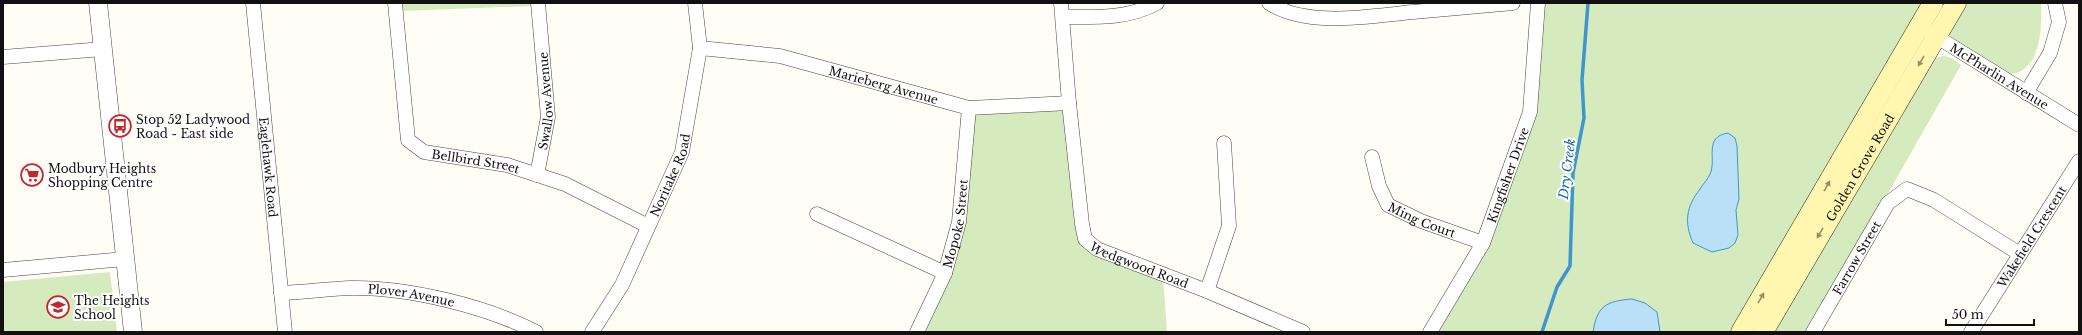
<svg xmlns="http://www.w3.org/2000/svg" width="2082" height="335" font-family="'Libre Baskerville',serif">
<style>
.green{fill:#d5ebbd}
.water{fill:#b9e0f7;stroke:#3f96cf}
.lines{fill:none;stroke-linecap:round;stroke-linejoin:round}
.stream{stroke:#3f96cf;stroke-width:3.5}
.minor-casing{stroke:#444;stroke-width:15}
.tertiary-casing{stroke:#444;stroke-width:19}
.secondary-casing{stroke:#333;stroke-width:21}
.minor{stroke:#fff;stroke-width:14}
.tertiary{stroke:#fff;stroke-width:18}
.secondary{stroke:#fff6b0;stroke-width:20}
.oneway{fill:#948f68}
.labels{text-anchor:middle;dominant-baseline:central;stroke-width:4;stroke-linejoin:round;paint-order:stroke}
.street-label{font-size:12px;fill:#111;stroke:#fff}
.poi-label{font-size:12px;fill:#111;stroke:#fff;text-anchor:start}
.water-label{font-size:13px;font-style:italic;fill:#1768a6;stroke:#fff}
</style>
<rect width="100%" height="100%" fill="#fffdf5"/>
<g class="green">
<polygon points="401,3 532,3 532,6 402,11"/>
<polygon points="1538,3 1933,3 1742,332 1430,332 1483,243 1530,112"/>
<path d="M1961 3H2041C2042 28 2041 74 2008 74L1950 38 1949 33Z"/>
<polygon points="1944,56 1951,58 1961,65 1809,332 1769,332 1931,59"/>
<polygon points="1069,103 1085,239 1163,275 1167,332 917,332 945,273 969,108"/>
<polygon points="110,272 117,332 3,332 3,282"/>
</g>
<g class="water">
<path d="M1728 133 1735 138 1737 146 1739 199 1736 210 1738 235 1735 243 1729 248 1712 252 1693 243C1684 222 1686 207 1700 189 1703 184 1708 179 1710 174 1717 159 1703 137 1728 133Z"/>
<path d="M1632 299 1645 303 1657 312 1660 332H1593C1597 306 1606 301 1632 299Z"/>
</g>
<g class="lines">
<polyline class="stream" points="1542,332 1557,287 1570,266 1573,173 1584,118 1582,80 1588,3"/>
<g class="minor-casing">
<g id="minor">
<path id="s1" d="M253 3 285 332"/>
<path id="s2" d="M395 3 408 140 424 152 507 165 565 184 648 226"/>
<path id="s3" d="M1061 3 1069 103 1082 224 1085 239 1097 249 1207 291 1303 332"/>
<path d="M1269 3C1307 28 1370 16 1413 12 1446 9 1479 6 1513 3"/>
<path d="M1063 17C1096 17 1128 19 1157 3"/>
<path id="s4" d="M1929 32 2079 125"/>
<path id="s5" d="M700 48 780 56 969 108 1069 103"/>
<polyline points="3,57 103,49"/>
<polyline points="2026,93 2050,53 2059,22 2055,3"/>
<path id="s6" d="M1372 157 1379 186 1388 205 1421 221 1483 243"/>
<path id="s7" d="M537 175 548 117 538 3"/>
<polyline points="817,214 945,273"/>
<polyline points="3,270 125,259"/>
<polyline points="1207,291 1229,226 1224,143"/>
<path id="s8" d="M281 293C304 292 328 289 351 288 407 287 486 306 536 332"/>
<path id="s9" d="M592 332 622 285 682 152 700 48 695 3"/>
<path id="s10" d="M917 332 945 273 959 222 969 108"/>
<path id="s11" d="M1430 332 1483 243 1530 112 1538 3"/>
<path id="s12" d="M1813 332 1888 203 1907 189 1934 200 2020 254"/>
<path id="s13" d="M1971 332 2079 161"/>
</g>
</g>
<g class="tertiary-casing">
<polyline id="tertiary" points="98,3 133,332"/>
</g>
<g class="secondary-casing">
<g id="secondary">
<polyline points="1741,332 1933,3"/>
<path id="s14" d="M1763 332 1956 3"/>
</g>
</g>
<use href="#minor" class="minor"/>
<use href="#tertiary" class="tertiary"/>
<use href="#secondary" class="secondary"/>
</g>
<defs><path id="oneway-solid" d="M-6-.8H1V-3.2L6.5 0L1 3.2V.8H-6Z"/></defs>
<g class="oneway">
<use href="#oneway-solid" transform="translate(1921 61) rotate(120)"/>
<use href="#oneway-solid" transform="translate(1827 186) rotate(-60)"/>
<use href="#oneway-solid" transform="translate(1820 233) rotate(120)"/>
<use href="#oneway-solid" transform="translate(1761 298) rotate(-60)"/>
</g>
<defs>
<g id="bus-ring" transform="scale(1.15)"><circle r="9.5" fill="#fff" stroke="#c4262e" stroke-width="1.5"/><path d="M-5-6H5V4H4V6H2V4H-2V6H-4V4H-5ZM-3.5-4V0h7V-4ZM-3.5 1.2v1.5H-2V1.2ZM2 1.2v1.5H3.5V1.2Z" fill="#c4262e"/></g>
<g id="supermarket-ring" transform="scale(1.15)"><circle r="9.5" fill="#fff" stroke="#c4262e" stroke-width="1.5"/><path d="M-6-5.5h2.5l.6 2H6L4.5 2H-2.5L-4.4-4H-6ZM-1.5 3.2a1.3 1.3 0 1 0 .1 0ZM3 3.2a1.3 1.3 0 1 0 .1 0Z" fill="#c4262e"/></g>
<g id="school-ring" transform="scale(1.15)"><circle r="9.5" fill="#fff" stroke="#c4262e" stroke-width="1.5"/><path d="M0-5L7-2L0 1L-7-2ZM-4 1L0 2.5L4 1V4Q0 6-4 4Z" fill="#c4262e"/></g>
</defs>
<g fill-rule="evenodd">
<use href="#bus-ring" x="120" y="126"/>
<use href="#supermarket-ring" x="32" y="175"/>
<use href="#school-ring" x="58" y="307"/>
</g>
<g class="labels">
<g class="street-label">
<text stroke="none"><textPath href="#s4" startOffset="83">McPharlin Avenue</textPath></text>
<text stroke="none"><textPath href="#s5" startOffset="188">Marieberg Avenue</textPath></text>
<text stroke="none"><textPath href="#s7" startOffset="75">Swallow Avenue</textPath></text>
<text stroke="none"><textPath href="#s2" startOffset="210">Bellbird Street</textPath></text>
<text stroke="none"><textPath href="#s14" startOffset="191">Golden Grove Road</textPath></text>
<text stroke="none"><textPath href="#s1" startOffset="165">Eaglehawk Road</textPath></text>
<text stroke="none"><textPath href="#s9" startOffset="176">Noritake Road</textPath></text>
<text stroke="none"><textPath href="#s11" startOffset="176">Kingfisher Drive</textPath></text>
<text stroke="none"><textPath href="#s6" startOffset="88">Ming Court</textPath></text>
<text stroke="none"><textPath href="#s10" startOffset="116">Mopoke Street</textPath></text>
<text stroke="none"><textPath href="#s13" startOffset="113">Wakefield Crescent</textPath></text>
<text stroke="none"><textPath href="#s12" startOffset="86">Farrow Street</textPath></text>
<text stroke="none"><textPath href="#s3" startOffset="298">Wedgwood Road</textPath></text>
<text stroke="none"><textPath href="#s8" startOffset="131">Plover Avenue</textPath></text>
</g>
<g class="poi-label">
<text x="136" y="119">Stop 52 Ladywood<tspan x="136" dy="14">Road - East side</tspan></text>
<text x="48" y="168">Modbury Heights<tspan x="48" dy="14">Shopping Centre</tspan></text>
<text x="74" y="300">The Heights<tspan x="74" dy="14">School</tspan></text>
</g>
<g class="water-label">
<text transform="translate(1567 169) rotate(-83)">Dry Creek</text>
</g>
</g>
<rect width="2082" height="335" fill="none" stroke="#111111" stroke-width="8"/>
<path d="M1946 319v6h88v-6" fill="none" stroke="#111111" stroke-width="2"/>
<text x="1952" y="319" font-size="12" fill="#111111" stroke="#ffffff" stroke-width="3" paint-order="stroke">50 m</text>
</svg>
